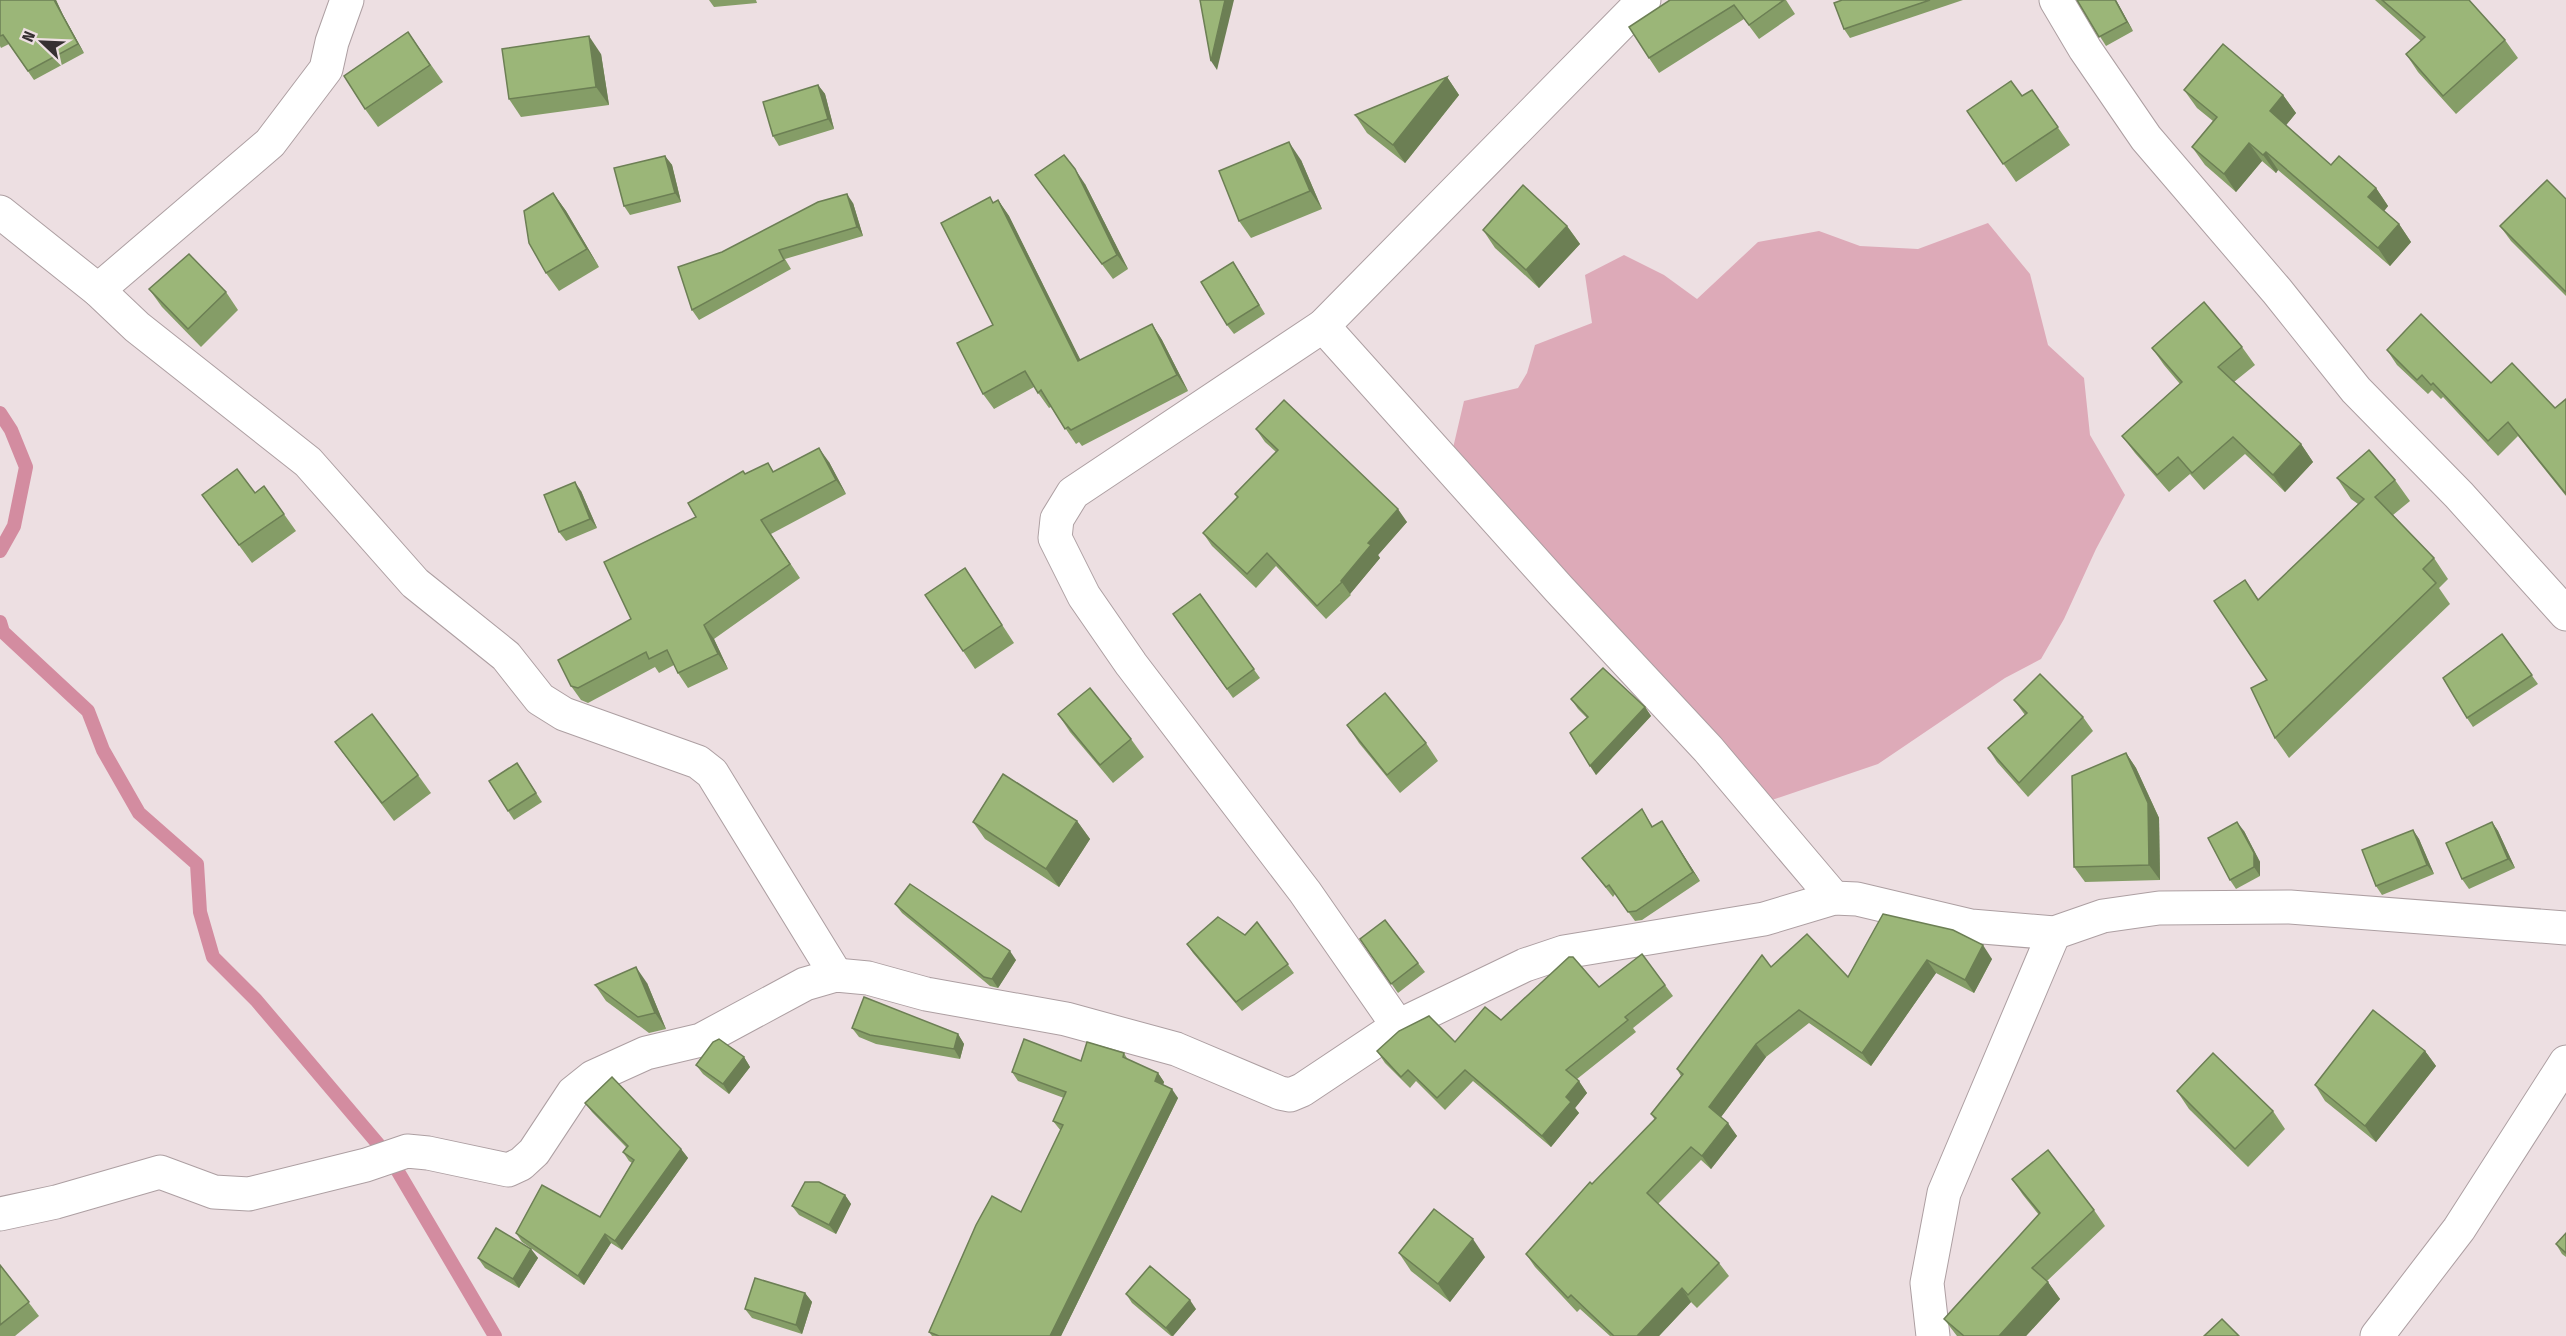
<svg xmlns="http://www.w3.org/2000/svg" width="2566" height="1336" font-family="'Fira Sans Condensed',sans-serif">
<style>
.green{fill:#ddaab8}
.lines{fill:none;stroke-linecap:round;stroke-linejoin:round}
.stream{stroke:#d38ca0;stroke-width:14}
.street-casing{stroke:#ad9fa2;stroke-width:35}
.secondary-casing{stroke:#ad9fa2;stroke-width:35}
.street{stroke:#fff;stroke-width:33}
.secondary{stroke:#fff;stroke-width:33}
.wall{fill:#859d67}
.shaded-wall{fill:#6c7f54}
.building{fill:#9bb678;stroke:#6c7f54;stroke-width:1.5}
</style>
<rect width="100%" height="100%" fill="#eddfe2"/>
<polygon class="green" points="1988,223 2030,274 2048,345 2084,378 2090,435 2125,495 2096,549 2064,619 2041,659 2005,678 1878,764 1769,801 1453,448 1464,401 1518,388 1527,373 1535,345 1592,323 1585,275 1624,255 1664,275 1697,299 1758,242 1819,231 1860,246 1918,249"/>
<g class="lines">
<g class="stream">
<polyline points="0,413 11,430 26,467 14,526 0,551"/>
<polyline points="0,622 3,632 88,711 103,750 139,813 197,864 200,912 213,957 256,1000 390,1158 495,1336"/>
</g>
<g class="street-casing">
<g id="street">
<polyline points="2056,0 2085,49 2146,138 2277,291 2356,390 2459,495 2566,614"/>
<polyline points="0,212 98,290 137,327 308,462 415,583 506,656 540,699 564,714 698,762 712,773 836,975"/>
<polyline points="98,290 270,143 326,69 332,42 347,0"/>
<polyline points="1323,326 1559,589 1708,749 1834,898"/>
<polyline points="1398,1026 1305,892 1131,664 1084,596 1055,538 1057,519 1073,493 1323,326 1644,0"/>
<polyline points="0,1214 56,1202 160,1172 214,1192 249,1194 366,1165 407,1151 428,1153 508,1170 521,1164 534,1152 573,1093 593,1077 646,1053 701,1040 805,984 836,975 868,978 926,994 1066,1019 1176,1049 1280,1093 1290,1095 1302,1090 1398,1026 1525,965 1564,952 1764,919 1834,898 1857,899 1971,926 2054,933 2103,916 2159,908 2290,907 2566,928"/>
<polyline points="1933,1336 1927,1283 1944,1193 2054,933"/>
</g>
</g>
<g class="secondary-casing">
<polyline id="secondary" points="2377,1336 2459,1229 2566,1062"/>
</g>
<use href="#street" class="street"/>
<use href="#secondary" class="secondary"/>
</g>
<g class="wall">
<polygon points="0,0 56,0 63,15 84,53 34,80 9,44 1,48 0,46"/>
<polygon points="709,0 756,0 757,3 714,7"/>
<polygon points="1670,0 1786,0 1795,14 1759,39 1744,19 1659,73 1649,58"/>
<polygon points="1842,0 1963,0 1850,38 1844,29"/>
<polygon points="2077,0 2116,0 2133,31 2106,46"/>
<polygon points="2375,0 2469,0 2505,40 2518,58 2456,114 2418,72 2406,54 2421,41"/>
<polygon points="408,32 443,82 378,127 365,109"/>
<polygon points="601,54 609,105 521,117 509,99"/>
<polygon points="1447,77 1459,95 1405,163 1367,133 1355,115"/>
<polygon points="818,85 825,94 834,129 779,146 773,136"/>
<polygon points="2032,90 2070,145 2016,182 1967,111 2022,96"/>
<polygon points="2184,90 2283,95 2296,113 2286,125 2331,165 2376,188 2388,206 2384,211 2399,224 2411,242 2390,266 2278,170 2276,173 2262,161 2236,192 2205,165 2192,147 2213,121 2197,108"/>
<polygon points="665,156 672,165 681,202 630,215 624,206"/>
<polygon points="1301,160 1322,209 1251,238 1239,221"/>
<polygon points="1035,175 1085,184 1128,269 1113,279"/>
<polygon points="553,193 566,211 599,267 559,291 546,273"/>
<polygon points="2566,199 2566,296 2511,241 2500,226"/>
<polygon points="998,200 1009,216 1080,360 1152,324 1162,340 1188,391 1082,446 1079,442 1076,444 1051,407 1049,408 1034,387 994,409 983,394 993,325 994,203"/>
<polygon points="853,203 863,236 785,259 791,269 699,320 692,310 722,252"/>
<polygon points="1567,226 1580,244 1539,288 1495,248 1483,230"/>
<polygon points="1239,271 1265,314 1234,334 1227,325"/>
<polygon points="149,289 226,292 238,310 201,347 162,307"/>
<polygon points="2242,347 2255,365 2234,382 2301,444 2313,462 2285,492 2245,454 2204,490 2190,474 2169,492 2135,453 2122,436 2180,384 2164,365 2152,348"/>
<polygon points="2387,350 2491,383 2555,408 2566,399 2566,496 2518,436 2498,456 2443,397 2441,399 2432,390 2428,394 2397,365"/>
<polygon points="1256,429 1407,522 1378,555 1380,558 1350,594 1351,595 1326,619 1276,566 1256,588 1212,546 1203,533 1237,497 1235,494 1276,452 1265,442"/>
<polygon points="829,462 846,494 771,534 800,578 714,639 728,669 688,688 678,673 674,665 659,673 655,667 588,703 581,700 571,686 631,619 696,517 745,474 768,463 774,472"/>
<polygon points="2337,478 2395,480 2410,501 2393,515 2434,558 2448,579 2439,588 2450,604 2289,758 2275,738 2267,680 2245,580 2259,600 2358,504 2351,499"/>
<polygon points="264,486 296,531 252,563 202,495 255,493"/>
<polygon points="581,491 597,528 566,541 559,532"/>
<polygon points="965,568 1014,643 975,669 963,651"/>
<polygon points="1200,594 1260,678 1233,698 1173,614"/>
<polygon points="2502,634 2538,684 2473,727 2467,718"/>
<polygon points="1571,699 1645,707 1651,716 1596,775 1587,718 1578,709"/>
<polygon points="2014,700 2083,717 2093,731 2028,797 1997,762 1988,748 2025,715"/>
<polygon points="1058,714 1131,739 1144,757 1113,783 1070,732"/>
<polygon points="1347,725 1426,743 1438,761 1400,793 1359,743"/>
<polygon points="335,742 418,775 431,793 394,821"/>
<polygon points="2126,753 2136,768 2159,818 2160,880 2085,882 2074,867"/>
<polygon points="517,763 542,802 514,820 508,811"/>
<polygon points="1642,809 1653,827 1668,831 1700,881 1642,920 1635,921 1615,894 1613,897 1582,858"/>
<polygon points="1077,821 1090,839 1059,887 985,839 973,822"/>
<polygon points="2492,822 2498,831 2515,868 2469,889 2462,879"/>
<polygon points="2413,830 2419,839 2434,874 2382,895 2376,886"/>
<polygon points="2244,831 2260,862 2260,876 2236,889 2230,880"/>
<polygon points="895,904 1016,960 998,988 990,986 902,913"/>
<polygon points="1883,914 1992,959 1974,993 1936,973 1871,1066 1809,1023 1766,1057 1721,1117 1737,1136 1711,1169 1701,1160 1658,1204 1719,1263 1729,1276 1697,1308 1691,1302 1659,1336 1610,1336 1580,1309 1577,1312 1535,1267 1526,1254 1655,1120 1651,1114 1681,1076 1677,1069 1771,967 1848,977"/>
<polygon points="1257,922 1294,973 1242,1011 1193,953 1187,944 1245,935"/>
<polygon points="1360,939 1418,963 1425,972 1398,993"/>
<polygon points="647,983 666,1029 649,1033 606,1001 595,985"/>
<polygon points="1665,985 1673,996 1633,1028 1636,1032 1577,1079 1587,1093 1575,1108 1579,1113 1551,1147 1473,1081 1445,1110 1416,1081 1410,1088 1385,1063 1377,1051 1455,1042 1501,1020 1599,987"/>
<polygon points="852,1028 958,1034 964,1044 960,1059 876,1044 859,1037"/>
<polygon points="2425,1051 2436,1066 2376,1142 2325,1101 2315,1085"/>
<polygon points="1124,1053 1128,1060 1158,1073 1164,1082 1163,1085 1178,1098 1061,1336 932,1336 929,1332 1021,1212 1061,1131 1053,1121 1064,1098 1018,1081 1012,1072"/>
<polygon points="744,1057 750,1067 729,1094 703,1074 696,1065"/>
<polygon points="2177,1091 2273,1111 2285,1129 2248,1167 2189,1109"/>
<polygon points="585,1103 681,1149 688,1158 622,1250 611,1243 584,1285 522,1242 516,1233 600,1217 632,1163 629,1161 623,1152 626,1147 592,1112"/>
<polygon points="2012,1179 2094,1210 2105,1226 2047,1281 2060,1299 2026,1336 1957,1336 1944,1319 2039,1215 2023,1195"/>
<polygon points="845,1195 851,1204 836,1234 799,1215 792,1206"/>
<polygon points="2566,1233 2566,1257 2562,1254 2556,1244"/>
<polygon points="531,1249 538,1258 519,1288 485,1268 478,1258"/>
<polygon points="1399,1253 1485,1257 1450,1302 1411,1271"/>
<polygon points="0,1265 39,1316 15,1336 0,1336"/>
<polygon points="805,1293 812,1302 802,1334 752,1318 745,1309"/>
<polygon points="1126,1294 1196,1309 1173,1336 1171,1336 1132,1303"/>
</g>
<g class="shaded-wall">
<polygon points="54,0 56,0 63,15 84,53 78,44"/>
<polygon points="1225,0 1234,0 1217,70 1211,61"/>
<polygon points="2115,0 2116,0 2133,31 2127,22"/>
<polygon points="589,36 601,54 609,105 596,87"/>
<polygon points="1447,77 1459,95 1405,163 1393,145"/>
<polygon points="818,85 825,94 834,129 828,119"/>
<polygon points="2283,95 2296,113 2283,129 2270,111"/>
<polygon points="1289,142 1301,160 1322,209 1310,191"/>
<polygon points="2249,143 2262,161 2236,192 2224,174"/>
<polygon points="2266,152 2278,170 2276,173 2263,155"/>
<polygon points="665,156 672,165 681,202 675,193"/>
<polygon points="1075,169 1085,184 1128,269 1117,255"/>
<polygon points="2376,188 2388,206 2381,215 2368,197"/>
<polygon points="553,193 566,211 599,267 587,249"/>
<polygon points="847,194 853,203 863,236 857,227"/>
<polygon points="998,200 1009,216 1089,377 1078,361"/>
<polygon points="2399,224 2411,242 2390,266 2378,248"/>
<polygon points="1567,226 1580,244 1539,288 1526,270"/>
<polygon points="1152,324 1162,340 1188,391 1177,375"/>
<polygon points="2301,444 2313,462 2285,492 2273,475"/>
<polygon points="819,448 829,462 846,494 836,480"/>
<polygon points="575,482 581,491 597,528 590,519"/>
<polygon points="1398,509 1407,522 1378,555 1380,558 1350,594 1341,581 1368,543"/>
<polygon points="704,625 714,639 728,669 718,654"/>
<polygon points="1645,707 1651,716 1596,775 1590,766"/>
<polygon points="2126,753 2136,768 2159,818 2160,880 2149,865"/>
<polygon points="1077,821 1090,839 1059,887 1046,869"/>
<polygon points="1662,821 1668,831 1700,881 1693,872"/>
<polygon points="2237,822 2244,831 2260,862 2260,876 2254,867"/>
<polygon points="2492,822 2498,831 2515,868 2508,859"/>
<polygon points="2413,830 2419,839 2434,874 2427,865"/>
<polygon points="1983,945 1992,959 1974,993 1965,980"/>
<polygon points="1010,951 1016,960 998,988 992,979"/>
<polygon points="1927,960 1936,973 1871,1066 1862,1053"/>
<polygon points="636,967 647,983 666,1029 655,1013"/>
<polygon points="958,1034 964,1044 960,1059 954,1049"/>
<polygon points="1756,1044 1766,1057 1718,1121 1709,1107"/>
<polygon points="2425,1051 2436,1066 2376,1142 2365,1126"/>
<polygon points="744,1057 750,1067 729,1094 723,1084"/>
<polygon points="1158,1073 1164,1082 1161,1090 1155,1081"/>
<polygon points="1579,1081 1587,1093 1575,1108 1579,1113 1551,1147 1542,1136 1566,1097"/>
<polygon points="1172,1089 1178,1098 1061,1336 1050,1336"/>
<polygon points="1728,1123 1737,1136 1711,1169 1702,1156"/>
<polygon points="681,1149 688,1158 622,1250 615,1241"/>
<polygon points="845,1195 851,1204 836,1234 829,1225"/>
<polygon points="605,1234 611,1243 584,1285 578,1276"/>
<polygon points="1473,1239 1485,1257 1450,1302 1438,1284"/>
<polygon points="531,1249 538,1258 519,1288 513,1279"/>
<polygon points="2048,1282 2060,1299 2026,1336 1999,1336"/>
<polygon points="1682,1288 1691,1302 1659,1336 1637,1336"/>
<polygon points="805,1293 812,1302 802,1334 796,1325"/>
<polygon points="1190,1300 1196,1309 1173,1336 1172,1336 1166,1328"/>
</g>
<g class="building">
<polygon points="0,0 54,0 78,44 28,71 3,35 0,36"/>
<polygon points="1200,0 1225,0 1211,61"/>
<polygon points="1670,0 1784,0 1749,25 1734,5 1649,58 1629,27"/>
<polygon points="1842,0 1930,0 1844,29 1834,3"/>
<polygon points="2077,0 2115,0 2127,22 2099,37"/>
<polygon points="2382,0 2469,0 2505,40 2443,96 2406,54 2425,37"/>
<polygon points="408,32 430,65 365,109 344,76"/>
<polygon points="589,36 596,87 509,99 502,49"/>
<polygon points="2223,44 2283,95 2270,111 2331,165 2339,156 2376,188 2368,197 2399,224 2378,248 2266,152 2263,155 2249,143 2224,174 2192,147 2217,117 2184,90"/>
<polygon points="1447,77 1393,145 1355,115"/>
<polygon points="2011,81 2022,96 2032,90 2058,127 2003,164 1967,111"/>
<polygon points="818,85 828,119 773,136 763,102"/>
<polygon points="1289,142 1310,191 1239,221 1219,171"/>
<polygon points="1064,155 1075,169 1117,255 1102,264 1035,175"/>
<polygon points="665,156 675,193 624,206 614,168"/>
<polygon points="2547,180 2566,199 2566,292 2500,226"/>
<polygon points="1523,185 1567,226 1526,270 1483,230"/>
<polygon points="553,193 587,249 546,273 529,243 524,211"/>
<polygon points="847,194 857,227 779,250 784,260 692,310 678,267 722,252 818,202"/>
<polygon points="990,197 993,203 998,200 1078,361 1152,324 1177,375 1071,430 1068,427 1065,429 1041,390 1038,393 1025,371 983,394 957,343 993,325 941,223"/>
<polygon points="189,254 226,292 188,329 149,289"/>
<polygon points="1233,262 1259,305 1227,325 1201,282"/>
<polygon points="2204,302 2242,347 2218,367 2301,444 2273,475 2233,437 2192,473 2178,457 2157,475 2122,436 2182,382 2152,348"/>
<polygon points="2421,314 2491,383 2512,363 2555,408 2566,399 2566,494 2508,422 2488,441 2433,383 2431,385 2422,375 2417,380 2387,350"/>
<polygon points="1284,400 1398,509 1368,543 1371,545 1341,581 1342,582 1317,606 1267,553 1247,574 1203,533 1238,497 1235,494 1278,450 1256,429"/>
<polygon points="819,448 836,480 761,520 790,564 704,625 718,654 678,673 667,650 649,659 646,652 578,688 571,686 558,660 631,619 604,562 696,517 688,503 743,471 745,474 768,463 773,472"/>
<polygon points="2369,450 2395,480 2375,497 2434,558 2423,569 2436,583 2275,738 2251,688 2267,680 2214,601 2245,580 2258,600 2364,499 2337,478"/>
<polygon points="237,469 255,493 264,486 284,514 239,545 202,495"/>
<polygon points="575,482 590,519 559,532 544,495"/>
<polygon points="965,568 1002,625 963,651 925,595"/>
<polygon points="1200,594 1254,669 1227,689 1173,614"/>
<polygon points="2502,634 2532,675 2467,718 2443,678"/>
<polygon points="1603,668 1645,707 1590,766 1570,733 1588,717 1571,699"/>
<polygon points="2040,674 2083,717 2019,783 1988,748 2027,713 2014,700"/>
<polygon points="1090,688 1131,739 1100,765 1058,714"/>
<polygon points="1385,693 1426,743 1387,775 1347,725"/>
<polygon points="372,714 418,775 382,803 335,742"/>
<polygon points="2126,753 2148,803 2149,865 2074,867 2072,776"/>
<polygon points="517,763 536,793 508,811 489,781"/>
<polygon points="1003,774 1077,821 1046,869 973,822"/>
<polygon points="1642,809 1652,827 1662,821 1693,872 1636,911 1628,912 1609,885 1606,887 1582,858"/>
<polygon points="2237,822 2254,853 2254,867 2230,880 2208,838"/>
<polygon points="2492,822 2508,859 2462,879 2446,843"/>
<polygon points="2413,830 2427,865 2376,886 2362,850"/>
<polygon points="910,884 1010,951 992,979 984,977 895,904"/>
<polygon points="1883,914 1953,930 1983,945 1965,980 1927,960 1862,1053 1799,1010 1756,1044 1709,1107 1728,1123 1702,1156 1691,1147 1647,1193 1719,1263 1688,1295 1682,1288 1637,1336 1614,1336 1571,1295 1568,1298 1526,1254 1590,1182 1592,1184 1656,1118 1651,1114 1683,1074 1677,1069 1762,955 1771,967 1807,934 1848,977"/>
<polygon points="1218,917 1245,935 1257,922 1288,964 1236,1002 1187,944"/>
<polygon points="1385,920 1418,963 1391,984 1360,939"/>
<polygon points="1642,954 1665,985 1625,1017 1628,1020 1566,1070 1579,1081 1566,1097 1571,1102 1542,1136 1465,1070 1437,1098 1408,1070 1401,1077 1377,1051 1399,1031 1429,1016 1455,1042 1485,1007 1501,1020 1569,957 1573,957 1599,987"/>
<polygon points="636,967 655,1013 638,1017 595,985"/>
<polygon points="864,997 958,1034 954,1049 870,1035 852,1028"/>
<polygon points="2373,1010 2425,1051 2365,1126 2315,1085"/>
<polygon points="719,1039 744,1057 723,1084 696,1065 713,1042"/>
<polygon points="1024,1039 1081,1061 1087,1042 1124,1053 1123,1057 1158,1073 1155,1081 1172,1089 1050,1336 939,1336 929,1332 976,1225 992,1196 1021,1212 1063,1125 1053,1121 1066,1092 1012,1072"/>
<polygon points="2213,1053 2273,1111 2235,1149 2177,1091"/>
<polygon points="612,1077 681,1149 615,1241 605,1234 578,1276 516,1233 542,1185 600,1217 634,1160 623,1152 628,1146 585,1103"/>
<polygon points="2048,1150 2094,1210 2032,1268 2048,1282 1999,1336 1964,1336 1944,1319 2040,1213 2012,1179"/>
<polygon points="805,1182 819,1182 845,1195 829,1225 792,1206"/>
<polygon points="1434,1209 1473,1239 1438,1284 1399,1253"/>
<polygon points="496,1228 531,1249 513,1279 478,1258"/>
<polygon points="2566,1233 2566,1253 2556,1244"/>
<polygon points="0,1265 29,1302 0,1325"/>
<polygon points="1150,1266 1190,1300 1166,1328 1126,1294"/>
<polygon points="755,1278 805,1293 796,1325 745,1309"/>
<polygon points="2222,1319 2239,1336 2204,1336"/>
</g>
<g transform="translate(42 42) rotate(293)" stroke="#eddfe2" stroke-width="4.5" paint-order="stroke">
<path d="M0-4.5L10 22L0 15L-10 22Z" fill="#363032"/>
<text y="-9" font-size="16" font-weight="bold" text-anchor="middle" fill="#363032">N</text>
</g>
</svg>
